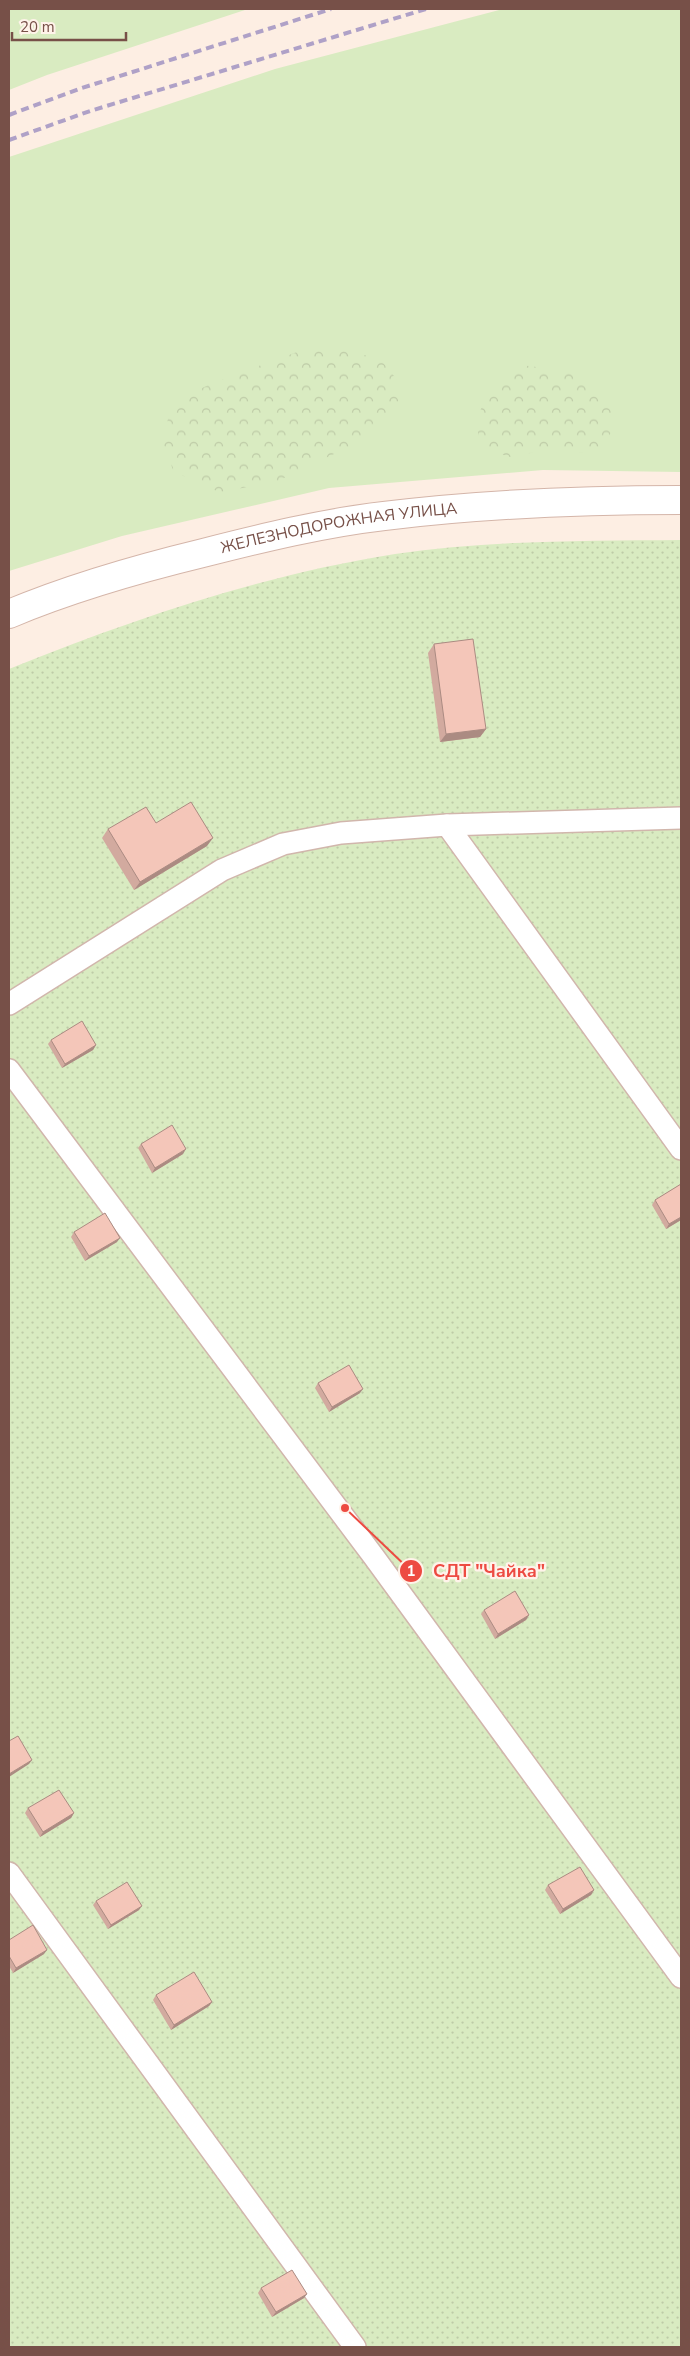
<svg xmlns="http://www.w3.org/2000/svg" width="690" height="2356" font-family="'Nunito Sans',sans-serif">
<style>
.green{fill:#d9ebc1}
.forest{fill:url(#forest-crowns)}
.garden{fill:url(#garden-dots)}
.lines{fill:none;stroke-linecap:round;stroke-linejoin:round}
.service-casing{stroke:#d1b6ac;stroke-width:24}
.secondary-casing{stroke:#d4b5a9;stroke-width:30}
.service{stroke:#fff;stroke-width:21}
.secondary{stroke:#fff;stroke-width:28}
.rail{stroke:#afa1c7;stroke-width:4;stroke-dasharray:8 5;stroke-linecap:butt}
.wall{fill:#d2aa9f}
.shaded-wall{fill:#ab8b82}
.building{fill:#f4c6b9;stroke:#ab8b82}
.labels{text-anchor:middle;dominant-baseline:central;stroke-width:4.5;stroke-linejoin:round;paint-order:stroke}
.street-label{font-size:16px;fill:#775048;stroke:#fff3ea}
.leader{fill:none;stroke:#ed4b42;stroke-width:2}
.callout-dot{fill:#ed4b42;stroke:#fff3ea;stroke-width:2}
.mark-label{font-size:15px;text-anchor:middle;font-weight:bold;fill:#fff}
.callout-label{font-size:18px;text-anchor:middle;font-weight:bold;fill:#ed4b42;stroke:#fff3ea;stroke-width:4.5;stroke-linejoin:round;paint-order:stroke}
</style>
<defs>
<pattern id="forest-crowns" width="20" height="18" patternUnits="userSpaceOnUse" patternTransform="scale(1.25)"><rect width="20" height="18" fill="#d9ebc1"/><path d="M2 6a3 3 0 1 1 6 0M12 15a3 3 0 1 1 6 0" fill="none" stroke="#becba7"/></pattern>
<pattern id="garden-dots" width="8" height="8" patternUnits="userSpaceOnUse" patternTransform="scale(1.25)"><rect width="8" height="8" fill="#d9ebc1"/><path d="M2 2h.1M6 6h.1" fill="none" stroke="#becba7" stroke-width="1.8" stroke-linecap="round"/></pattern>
</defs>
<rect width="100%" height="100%" fill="#fdeee3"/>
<g class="green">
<polygon points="9,9 248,9 47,75 9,90"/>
<polygon points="503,9 681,9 681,472 543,470 329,488 122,536 9,571 9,157 275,69"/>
</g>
<g class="forest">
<polygon points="341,347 382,361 398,381 399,399 390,419 363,440 278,481 222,492 203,487 173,470 163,442 169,414 189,394 215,382 297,352"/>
<polygon points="521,365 560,370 595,383 612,409 613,428 604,446 584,453 536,452 509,457 490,450 479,439 476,420 485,400 500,381"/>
</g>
<path class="garden" d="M681 540V2347H9V669C133 619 262 575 395 554 488 540 587 541 681 540Z"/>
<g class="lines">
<g class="service-casing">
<g id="service">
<polyline points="447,825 681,1149"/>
<polyline points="9,1004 222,870 283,844 341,833 447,825 681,818"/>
<polyline points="9,1070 374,1557 681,1977"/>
<polyline points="9,1873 355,2347"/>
</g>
</g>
<g class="secondary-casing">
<g id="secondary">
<path id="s1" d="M9 614C71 588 137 569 203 553 262 538 323 523 384 516 482 504 582 500 681 500"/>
</g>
</g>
<use href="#service" class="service"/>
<use href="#secondary" class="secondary"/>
<g class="rail">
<polyline points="9,115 82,88 331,9"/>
<polyline points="9,140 90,111 426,9"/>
</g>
</g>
<g class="wall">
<polygon points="434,644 486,729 480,737 440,742 428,653"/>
<polygon points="156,823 207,846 134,890 102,838 108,829"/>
<polygon points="51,1040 96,1045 93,1050 62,1068 48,1044"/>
<polygon points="141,1144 183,1154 152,1173 138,1148"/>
<polygon points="681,1184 681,1220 666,1229 652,1205 655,1200"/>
<polygon points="74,1232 117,1242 85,1261 71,1237"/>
<polygon points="318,1383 360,1393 329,1412 315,1388"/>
<polygon points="484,1610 529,1615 526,1620 495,1639 481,1614"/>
<polygon points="28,1808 74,1813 71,1818 40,1837 25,1813"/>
<polygon points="548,1885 594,1890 591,1895 560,1914 545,1890"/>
<polygon points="96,1901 139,1910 108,1929 93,1905"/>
<polygon points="9,1940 44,1954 13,1973 9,1966"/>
<polygon points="156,1995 212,2002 209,2006 171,2030 153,2000"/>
<polygon points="261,2288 304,2298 272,2317 258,2293"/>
</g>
<g class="shaded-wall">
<polygon points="486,729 480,737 440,742 446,734"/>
<polygon points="213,838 207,846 134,890 140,882"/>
<polygon points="96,1045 93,1050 62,1068 65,1064"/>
<polygon points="186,1149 183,1154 152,1173 155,1168"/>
<polygon points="681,1217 681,1220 666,1229 669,1224"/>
<polygon points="120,1238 117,1242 85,1261 89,1256"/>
<polygon points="363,1389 360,1393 329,1412 332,1407"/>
<polygon points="529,1615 526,1620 495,1639 498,1634"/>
<polygon points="32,1760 29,1764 9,1777 9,1774"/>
<polygon points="74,1813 71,1818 40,1837 43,1832"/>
<polygon points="594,1890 591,1895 560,1914 563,1909"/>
<polygon points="142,1906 139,1910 108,1929 111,1925"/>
<polygon points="47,1950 44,1954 13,1973 16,1968"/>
<polygon points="212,2002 209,2006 171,2030 174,2025"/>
<polygon points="307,2294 304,2298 272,2317 276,2312"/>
</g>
<g class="building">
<polygon points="473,639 486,729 446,734 434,644"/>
<polygon points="191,802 213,838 140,882 108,829 146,807 156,823"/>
<polygon points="82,1021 96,1045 65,1064 51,1040"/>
<polygon points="172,1125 186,1149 155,1168 141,1144"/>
<polygon points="681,1184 681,1217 669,1224 655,1200"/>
<polygon points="105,1213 120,1238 89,1256 74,1232"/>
<polygon points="349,1365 363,1389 332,1407 318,1383"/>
<polygon points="515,1591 529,1615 498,1634 484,1610"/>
<polygon points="18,1736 32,1760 9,1774 9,1741"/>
<polygon points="59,1790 74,1813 43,1832 28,1808"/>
<polygon points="580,1867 594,1890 563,1909 548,1885"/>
<polygon points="127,1882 142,1906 111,1925 96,1901"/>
<polygon points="33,1925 47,1950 16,1968 9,1956 9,1940"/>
<polygon points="194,1972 212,2002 174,2025 156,1995"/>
<polygon points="292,2270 307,2294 276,2312 261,2288"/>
</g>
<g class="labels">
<g class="street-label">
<text stroke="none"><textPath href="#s1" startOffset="342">ЖЕЛЕЗНОДОРОЖНАЯ УЛИЦА</textPath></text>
</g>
</g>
<path class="leader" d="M345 1508L411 1571"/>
<g class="callout-dot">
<circle cx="345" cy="1508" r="5"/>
<circle cx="411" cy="1571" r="12"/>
</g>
<g class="mark-label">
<text x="411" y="1576">1</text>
</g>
<g class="callout-label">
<text x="489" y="1577">СДТ "Чайка"</text>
</g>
<rect width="690" height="2356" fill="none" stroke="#775048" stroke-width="20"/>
<path d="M12 32v8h114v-8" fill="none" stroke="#775048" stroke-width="2.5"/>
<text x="20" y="32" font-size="15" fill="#775048" stroke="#fff3ea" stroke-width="4" paint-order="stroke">20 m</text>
</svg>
